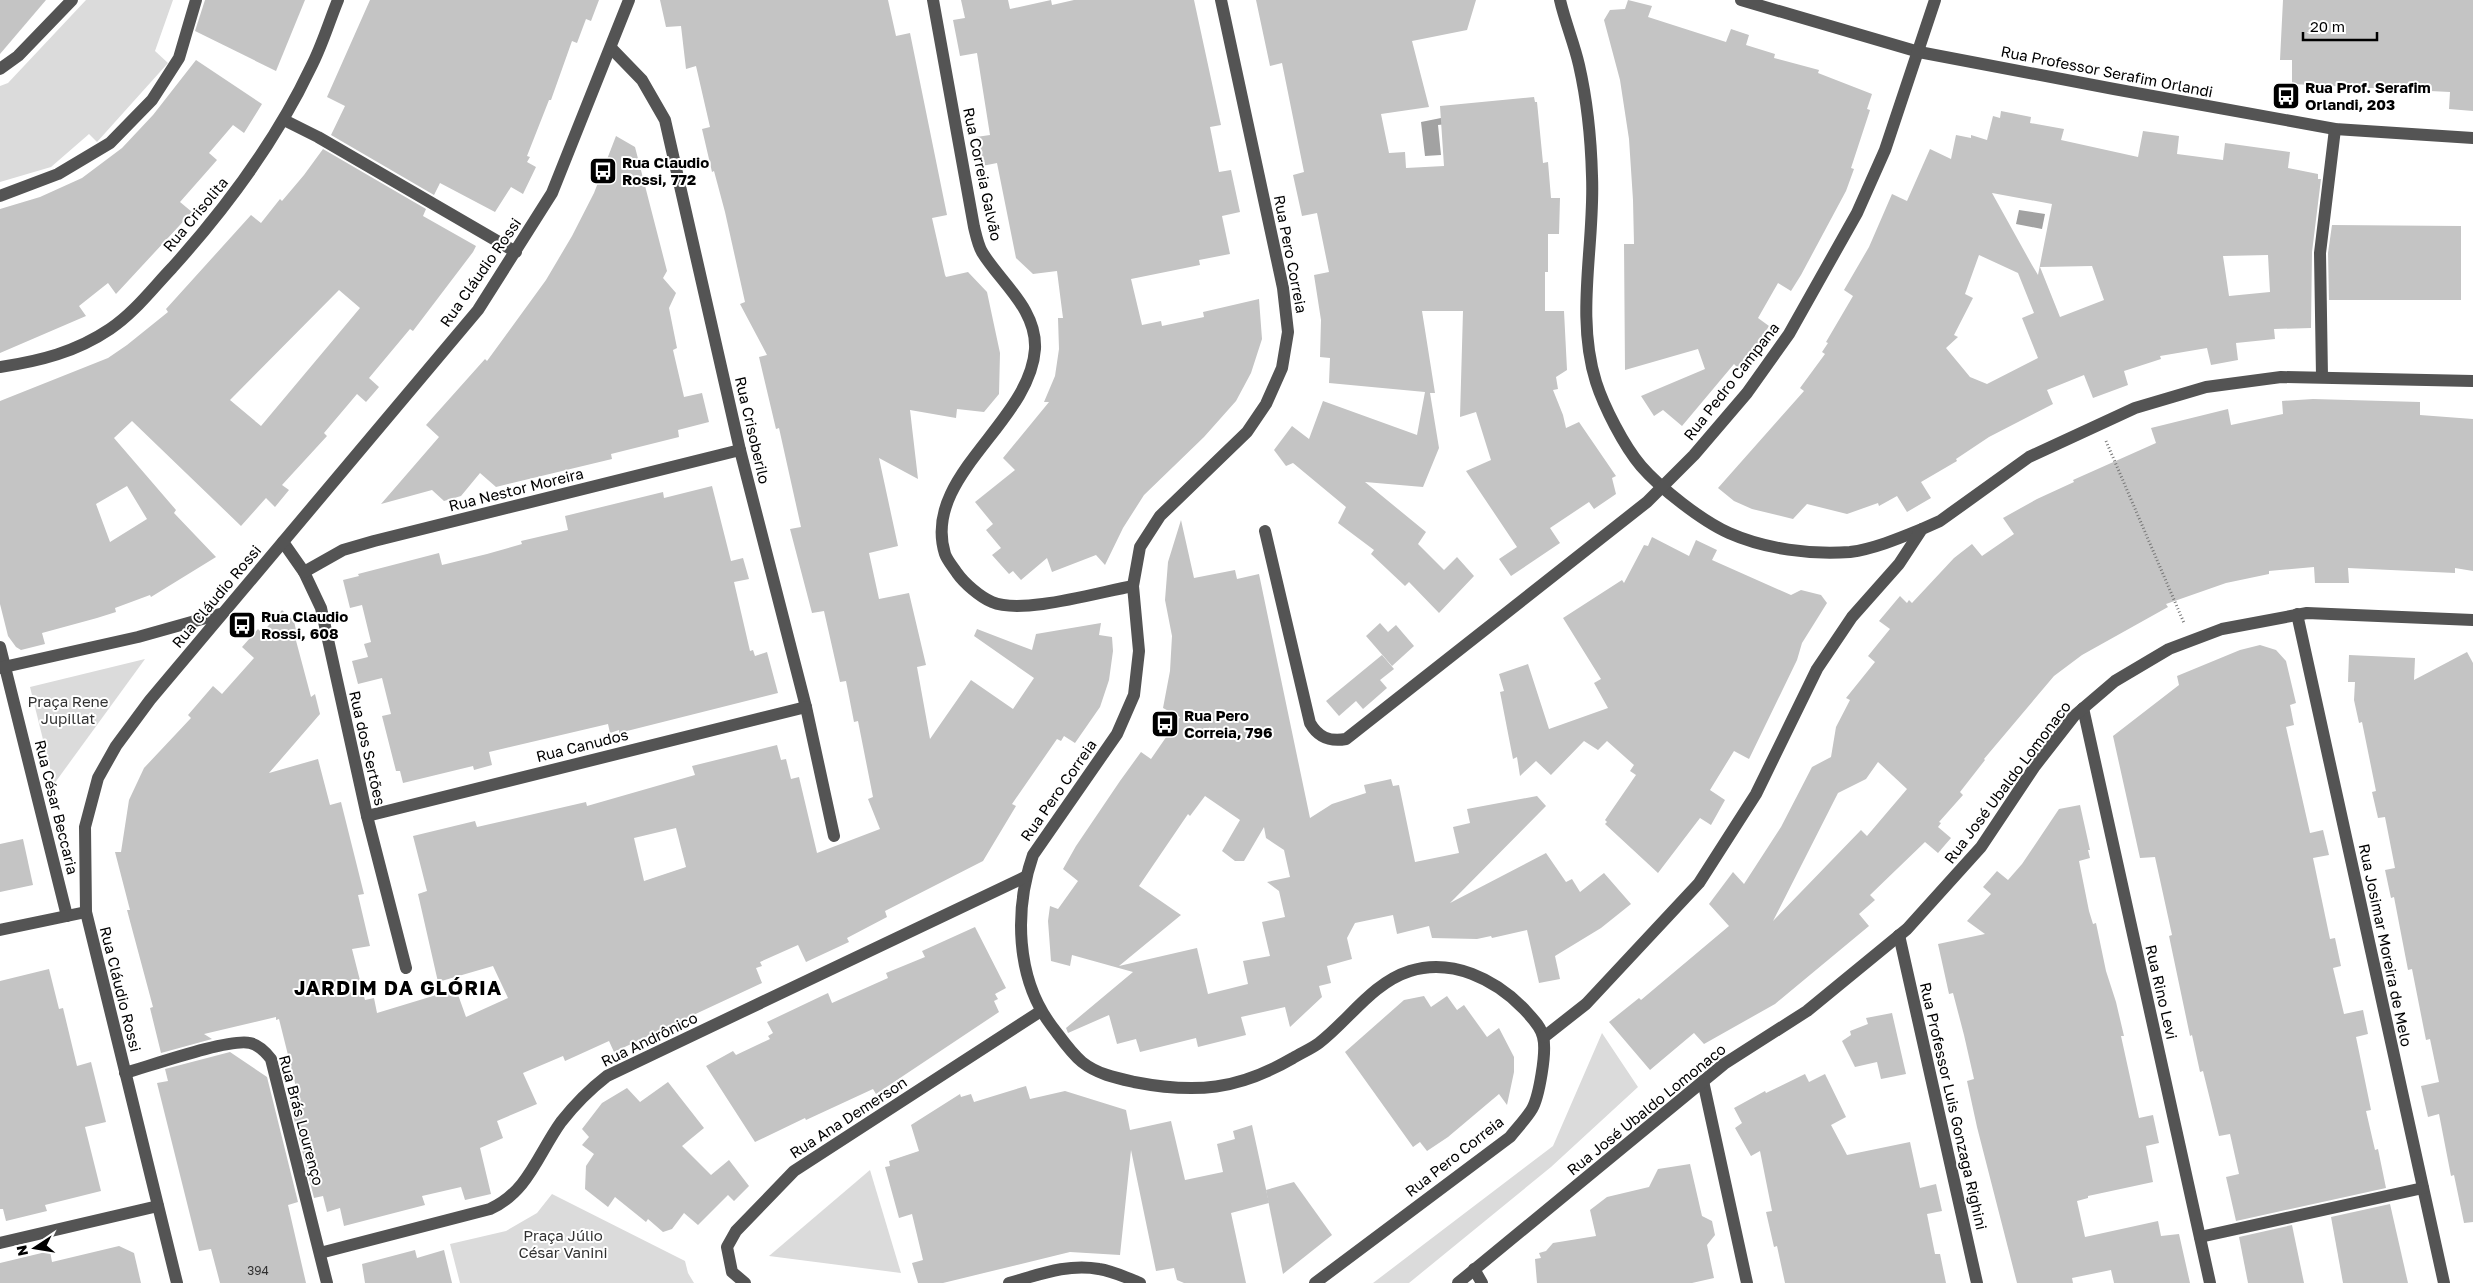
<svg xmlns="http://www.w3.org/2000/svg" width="2473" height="1283" font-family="'Golos Text',sans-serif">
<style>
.green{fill:#dbdbdb}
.water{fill:#a2a2a2}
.building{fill:#c4c4c4;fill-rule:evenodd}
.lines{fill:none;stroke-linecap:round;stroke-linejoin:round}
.path{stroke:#767676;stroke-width:3;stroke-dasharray:1 2.5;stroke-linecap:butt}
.minor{stroke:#545454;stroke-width:12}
.labels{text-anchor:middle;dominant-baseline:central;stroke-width:4;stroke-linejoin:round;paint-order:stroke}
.number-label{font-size:12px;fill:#313131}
.street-label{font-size:15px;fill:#000;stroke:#fff}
.poi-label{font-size:15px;font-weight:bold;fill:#000;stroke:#fff;text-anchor:start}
.park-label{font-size:15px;fill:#323232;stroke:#fff}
.district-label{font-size:20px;font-weight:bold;letter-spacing:1px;fill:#000;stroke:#fff}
</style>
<rect width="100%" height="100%" fill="#fff"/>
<g class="green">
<polygon points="86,0 173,0 155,51 168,63 97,142 89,134 51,167 0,182 0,86 8,83"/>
<polygon points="145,659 54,784 30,687"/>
<polygon points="1602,1033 1638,1087 1551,1167 1409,1283 1373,1283 1553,1146"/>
<polygon points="870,1170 901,1273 769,1256"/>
<polygon points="552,1194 685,1261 688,1273 694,1283 460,1283 450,1244 506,1231 537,1213"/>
</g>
<g class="water">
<polygon points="1446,117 1447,124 1438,125 1441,155 1425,156 1421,122"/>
<polygon points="2019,210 2045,214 2042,229 2016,224"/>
</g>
<g class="building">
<polygon points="0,0 46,0 0,54"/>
<polygon points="205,0 305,0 276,71 195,31"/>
<polygon points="370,0 599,0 591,21 586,19 577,43 572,41 551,100 549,100 527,156 530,157 527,162 536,167 523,194 511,187 495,212 440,183 434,195 331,135 345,106 327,97"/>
<path d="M660 0H888L896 36 910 33 947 215 932 218 945 275 946 277 968 272 987 292 1000 353 999 394 984 412 957 409 956 418 910 410 918 479 879 458 898 546 869 553 879 599 909 593 926 665 917 667 930 739 971 680 1013 709 1034 678 974 636 977 629 1032 650 1036 634 1101 623 1099 635 1112 637 1113 651 1109 680 1100 707 1075 743 1064 736 1061 741 1057 739 1012 804 1016 806 983 861 885 911 887 917 847 938 849 942 806 962 798 945 760 962 762 966 756 968 762 983 614 1052 609 1041 565 1061 563 1056 523 1073 537 1104 497 1121 503 1138 480 1148 491 1194 465 1200 461 1187 422 1196 425 1205 344 1226 340 1208 327 1212 323 1196 314 1198 287 1091 299 1099 279 1019 276 1020V1017L204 1034 212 1039 161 1053 150 1008 153 1007 127 910H130L115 852H121L129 800 144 768 191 718 188 715 213 686 222 694 254 658 242 647 258 629 262 633 282 610 294 621 296 630 294 633 311 697 315 694 320 714 269 773 318 759 330 805 341 802 364 894 358 895 370 946 352 949 365 1000 374 998 377 1013 456 989 466 1017 508 998 493 966 438 982 418 894 427 891 413 836 475 821 477 827 586 802 587 806 695 775 692 766 777 745 781 760 786 759 791 779 799 777 817 853 880 829 868 799 873 797 858 721 854 722 846 681 840 682 824 611 812 613 790 529 801 527 779 428 776 429 759 357 767 355 740 304 745 302 725 212 714 171 712 172 702 129 710 127 696 66 686 69 681 26 666 27ZM676 828 686 867 644 881 634 838Z"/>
<polygon points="961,0 1008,0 1010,9 1051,0 1052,5 1074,0 1194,0 1221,125 1210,127 1219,172 1231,170 1240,212 1222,216 1230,254 1199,260 1200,265 1131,279 1142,325 1161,321 1162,326 1204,317 1203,312 1259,299 1262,339 1251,373 1236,401 1204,437 1144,495 1123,528 1105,565 1096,555 1052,572 1047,558 1021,580 1013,571 1009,574 992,555 1001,548 986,530 993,524 975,502 1015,470 1003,458 1049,402 1044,402 1055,376 1059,349 1058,318 1063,318 1057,271 1033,274 1016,258 997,163 982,166 976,137 990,135 977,53 960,56 953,20 965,18"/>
<polygon points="1256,0 1476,0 1467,30 1412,41 1429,107 1381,114 1389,153 1405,152 1406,168 1444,166 1440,106 1534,97 1535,102 1537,102 1543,163 1548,162 1551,198 1560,198 1559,234 1548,234 1548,272 1545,272 1545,311 1564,311 1567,370 1556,377 1558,389 1553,390 1563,415 1566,428 1579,422 1616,476 1612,478 1616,494 1594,509 1589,502 1550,528 1560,543 1511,576 1499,559 1517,547 1466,471 1491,460 1476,412 1460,417 1463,311 1422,311 1435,393 1430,393 1439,448 1423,487 1365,482 1426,532 1418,544 1444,570 1457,557 1474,576 1439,613 1409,582 1405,586 1371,554 1374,550 1338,523 1346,507 1293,463 1286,466 1274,450 1292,426 1309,439 1323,401 1417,435 1425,392 1329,383 1330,358 1320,357 1321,320 1314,275 1329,272 1317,213 1302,216 1293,175 1304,172 1282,63 1270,66"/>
<polygon points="1628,0 1652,6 1648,17 1726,42 1731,29 1749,35 1746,45 1775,54 1774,58 1819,70 1818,73 1872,94 1867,109 1870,110 1851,168 1854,169 1846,191 1801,275 1791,291 1778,283 1758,318 1769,326 1757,345 1738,368 1734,364 1682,426 1663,410 1654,416 1641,396 1705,369 1698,349 1625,370 1624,244 1634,244 1633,200 1629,139 1620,80 1604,20 1610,10 1625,9"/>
<polygon points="2283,0 2473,0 2473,111 2449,109 2450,92 2292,84 2292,60 2280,60"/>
<polygon points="196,60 262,104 244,133 233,125 209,153 217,160 180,202 192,212 116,294 108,283 79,306 86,316 0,353 0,209 40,197 82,178 122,148 153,115"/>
<path d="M2001 111 2031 117 2030 123 2064 129 2061 140 2138 157 2143 131 2179 136 2177 154 2223 160 2225 143 2290 152 2288 168 2318 174V179H2321L2312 252 2311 328 2274 329 2275 339 2236 343 2238 360 2211 365 2207 348 2160 356 2161 359 2124 371 2128 385 2093 398 2084 375 2047 390 2053 404 1989 437 1956 459 1957 461 1921 482 1931 498 1907 512 1897 496 1879 506 1878 503 1847 514 1807 504 1793 519 1752 509 1734 501 1718 488 1804 391 1800 388 1825 354 1822 352 1828 343 1826 342 1853 296 1844 290 1869 247 1892 194 1907 201 1930 149 1951 159 1956 135 1971 138V135L1987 140 1993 116 2000 118ZM1992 193 2052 204 2038 275 2032 265ZM1979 255 2018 273 2034 313 2022 318 2038 358 1987 384 1970 377 1946 348 1958 337 1954 335 1973 298 1965 294ZM2268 255 2270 292 2229 296 2223 256ZM2092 266 2104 300 2060 317 2040 267Z"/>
<polygon points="616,136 635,147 667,271 663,278 676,293 669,308 677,348 673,350 684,397 702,393 709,422 678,430 679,437 611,454 612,459 496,487 480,473 461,496 444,501 432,490 381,504 439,437 426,425 485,359 487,361 546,280 572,236 594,193"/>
<path d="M323 149 426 209 423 216 476 246 473 252 413 331 410 329 369 378 379 387 373 394 366 402 357 394 324 433 327 436 282 485 289 490 275 507 266 498 241 526 132 421 114 438 176 510 174 513 216 557 151 597 150 595 115 608 116 612 97 618 42 633 45 644 21 650 16 647 8 636 0 604V401L108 358 127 345 168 312 166 309 251 215 261 223 280 199 282 201 304 175ZM339 290 360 308 261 426 230 400ZM127 486 147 519 110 542 96 504Z"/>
<polygon points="2332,225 2461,226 2461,300 2329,300 2328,253"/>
<path d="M2313 399 2420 402V415L2473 419V571L2455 568V573L2348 568 2349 583H2315L2314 567 2269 571V574L2226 583 2166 604 2168 607 2082 655 2054 676 1984 759 1985 760 1960 792 1963 795 1939 822 1941 823 1938 827 1951 838 1938 853 1925 842 1870 895 1875 900 1859 914 1869 926 1775 1004 1704 1044 1694 1033 1650 1070 1609 1022 1639 998 1641 1000 1729 926 1709 904 1733 872 1744 884 1781 827 1812 767 1831 757 1836 727 1850 700 1846 698 1875 662 1868 656 1890 629 1879 621 1900 596 1907 603 1909 600 1912 603 1954 558 1972 544 1982 556 2014 534 2003 518 2037 499 2074 482 2073 480 2156 443 2151 428 2228 409 2231 425 2283 414 2282 401ZM1878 762 1907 789 1867 836 1861 830 1773 921 1838 793 1866 779Z"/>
<polygon points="712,486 731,561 743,558 749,579 734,582 750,651 753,650 755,656 767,652 778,693 619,733 619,730 610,733 608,724 489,752 492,765 474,770 473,766 403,783 400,771 396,771 382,716 391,714 382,678 358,684 352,661 368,657 364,644 371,642 362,605 350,608 343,580 359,576 358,574 439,553 442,565 487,554 522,544 521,541 568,530 565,516 663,492 664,498"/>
<path d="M1181 520 1194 578 1235 570 1237 579 1259 574 1310 818 1332 804 1366 793 1364 785 1391 779 1393 786 1399 785 1415 862 1459 853 1453 827 1470 823 1467 809 1537 796 1546 806 1450 903 1546 853 1566 882 1572 879 1580 892 1604 873 1631 904 1601 928 1555 956 1560 979 1539 983 1527 930 1492 938 1491 936 1477 939 1432 938 1429 926 1397 934 1393 915 1355 923 1347 938 1352 959 1327 966 1331 983 1319 986 1322 997 1290 1027 1285 1007 1241 1017 1246 1035 1198 1047 1196 1038 1140 1052 1136 1039 1117 1044 1109 1015 1068 1033 1066 1028 1133 972 1072 955 1070 966 1051 961 1048 921 1050 906 1058 909 1078 881 1063 869 1076 846 1120 781 1141 752 1151 759 1180 717 1163 708 1170 671 1172 636 1165 600 1168 562ZM1205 796 1240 820 1222 851 1235 861H1244L1264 827 1266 838 1284 850 1290 877 1267 882 1279 891 1285 917 1262 922 1270 956 1243 961 1248 984 1208 994 1197 948 1119 966 1181 915 1139 886 1188 814 1190 816Z"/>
<polygon points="1652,537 1689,556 1696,540 1717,550 1712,560 1791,595 1801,590 1821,595 1827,603 1802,643 1797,660 1749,759 1734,751 1710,790 1725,800 1711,825 1700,818 1658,873 1605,824 1607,822 1605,820 1636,775 1630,771 1634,765 1607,741 1598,750 1584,741 1551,775 1536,761 1520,776 1517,757 1513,759 1500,692 1504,691 1499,674 1528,664 1549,729 1608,708 1594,683 1601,679 1563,618 1622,580 1624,583 1644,545 1648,546"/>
<polygon points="1380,623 1388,632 1396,625 1414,646 1392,666 1366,636"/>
<polygon points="2260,645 2276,650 2286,661 2296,703 2290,705 2294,725 2286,727 2310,833 2323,830 2329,855 2313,858 2330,939 2335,938 2341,966 2333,968 2344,1014 2363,1010 2368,1034 2356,1037 2371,1110 2366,1111 2375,1150 2378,1149 2386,1188 2236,1221 2226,1177 2239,1174 2230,1134 2219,1136 2203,1071 2200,1072 2192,1035 2190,1036 2169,936 2172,935 2155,857 2140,858 2113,736 2179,685 2177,676 2240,650"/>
<polygon points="2467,652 2473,663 2473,1222 2464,1223 2454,1175 2451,1176 2439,1114 2428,1117 2421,1086 2439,1082 2430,1039 2426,1040 2412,969 2408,970 2394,897 2391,898 2385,870 2395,868 2385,817 2378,818 2372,792 2376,791 2362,722 2359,723 2354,700 2355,682 2348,682 2349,655 2415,658 2414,680"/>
<polygon points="1382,655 1394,669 1380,680 1387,688 1363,709 1356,701 1339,716 1326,701"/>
<polygon points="2080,805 2090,850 2088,850 2090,858 2079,861 2089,911 2093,924 2096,923 2106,971 2116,1002 2124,1036 2121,1036 2139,1118 2153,1115 2159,1143 2146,1146 2153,1182 2088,1196 2088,1198 2077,1201 2085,1237 2158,1221 2161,1236 2179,1234 2190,1283 2114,1283 2111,1270 2072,1278 2073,1283 2017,1283 1977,1127 1967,1081 1974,1079 1964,1035 1953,993 1949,994 1938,944 1985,934 1967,921 1991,894 1983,887 1997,871 2008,880 2022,864 2059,809"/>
<polygon points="23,839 33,885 0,892 0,844"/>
<polygon points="975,927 1006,988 995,994 998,999 994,1001 999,1012 876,1094 873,1089 806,1120 805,1118 755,1142 706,1066 733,1051 736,1055 770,1039 768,1036 773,1033 767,1022 828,993 832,1003 888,978 886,973 925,957 922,951"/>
<polygon points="49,969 59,1009 63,1008 77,1066 91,1062 106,1122 85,1127 101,1191 45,1205 47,1211 6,1221 3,1209 0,1209 0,981"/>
<polygon points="1424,996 1431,1007 1447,996 1457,1010 1464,1005 1487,1037 1499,1028 1514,1057 1514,1072 1507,1105 1499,1094 1448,1137 1427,1151 1420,1142 1413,1147 1345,1052 1404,1000"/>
<polygon points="1892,1013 1906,1074 1881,1079 1877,1062 1855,1067 1842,1041 1851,1035 1850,1031 1868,1024 1866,1018"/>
<polygon points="230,1052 267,1077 298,1202 288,1205 306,1283 220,1283 211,1249 199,1251 157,1083 168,1081 165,1069"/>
<polygon points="1805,1074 1809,1082 1825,1074 1846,1117 1831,1125 1847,1155 1910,1142 1920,1188 1936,1184 1942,1211 1927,1214 1935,1254 1940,1254 1946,1283 1785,1283 1777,1246 1774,1247 1766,1212 1772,1211 1760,1151 1751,1156 1735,1128 1742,1123 1734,1108 1765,1091 1766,1093"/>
<polygon points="668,1082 704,1128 682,1146 711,1175 729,1160 749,1186 734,1201 728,1195 698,1225 684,1213 672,1229 663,1232 648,1219 646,1222 615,1197 608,1207 585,1189 586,1166 594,1154 582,1145 589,1137 582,1129 602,1103 627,1088 640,1102"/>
<polygon points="1026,1086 1030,1099 1065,1091 1126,1110 1130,1130 1171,1121 1185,1180 1223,1172 1217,1144 1235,1139 1233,1131 1252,1125 1269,1203 1231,1213 1246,1283 1184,1283 1177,1280 1174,1268 1156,1271 1131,1150 1120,1255 1070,1252 943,1283 918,1283 912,1263 923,1260 912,1214 899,1218 885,1167 890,1166 889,1161 919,1151 911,1125 960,1094 961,1097 971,1094 974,1102"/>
<polygon points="1690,1164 1702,1216 1712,1221 1715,1235 1707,1245 1714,1278 1692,1283 1537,1283 1535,1259 1541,1258 1539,1253 1546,1251 1553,1243 1596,1236 1590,1210 1607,1197 1649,1187 1658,1169"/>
<polygon points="1294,1182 1332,1235 1283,1274 1266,1190"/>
<polygon points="2390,1204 2408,1283 2343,1283 2331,1217"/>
<polygon points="2292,1225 2304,1283 2248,1283 2239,1237"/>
<polygon points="119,1246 134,1253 141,1283 0,1283 0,1263 50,1251 52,1262"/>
<polygon points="415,1250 417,1258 444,1250 452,1283 365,1283 362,1264"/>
</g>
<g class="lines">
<polyline class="path" points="2106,441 2184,623"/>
<g class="minor">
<path d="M933 0 974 227C976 235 978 245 982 252 1001 283 1037 309 1035 349 1030 423 921 477 945 554 947 560 953 567 957 573 964 583 980 597 992 602 1022 615 1099 592 1133 586"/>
<path d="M1221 0 1283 288 1288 332 1282 368 1266 404 1247 432 1160 516 1140 547 1133 586 1139 651 1134 695 1117 734 1033 855C1014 910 1016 978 1051 1025 1061 1038 1070 1052 1082 1062 1097 1074 1116 1078 1134 1082 1196 1094 1238 1090 1293 1058 1301 1053 1311 1049 1319 1043 1349 1020 1372 983 1410 971 1452 958 1495 979 1524 1009 1531 1017 1541 1026 1543 1037 1547 1051 1539 1097 1532 1109 1526 1119 1517 1128 1510 1137L1315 1283"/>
<path d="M1560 0C1565 22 1574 43 1579 65 1587 100 1591 139 1592 176 1595 244 1575 315 1596 382 1604 407 1624 446 1641 466 1660 488 1702 521 1729 533 1765 549 1811 555 1850 552 1874 549 1900 538 1922 529"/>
<polyline points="1741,0 1919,52 2114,89 2335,129 2473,138"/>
<polyline points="611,48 642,80 665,120 740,450 806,707 834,836"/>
<polyline points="0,69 18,56 72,0"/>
<polyline points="284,120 318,137 516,252"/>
<polyline points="0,196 58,174 110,143 152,100 179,58 196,0"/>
<path d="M0 367C40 361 76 352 110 329 134 313 152 289 172 268 227 207 276 141 311 67 322 46 329 22 338 0"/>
<polyline points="2322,376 2320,253 2335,129"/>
<path d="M1265 531 1310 723C1318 737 1329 742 1346 739L1647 502 1694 455 1747 393 1789 334 1857 213 1885 150 1935 0"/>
<polyline points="283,542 304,572 321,608 367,816 406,968"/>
<polyline points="304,572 343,550 374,541 740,450"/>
<polyline points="2297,614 2444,1283"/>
<polyline points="0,647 67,916"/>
<polyline points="0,668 138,637 220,614"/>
<polyline points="2083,708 2210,1283"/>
<polyline points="367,816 806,707"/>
<polyline points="0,930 86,912"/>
<polyline points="1899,935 1977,1283"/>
<polyline points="1544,1037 1586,1004 1699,883 1756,794 1817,669 1852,617 1899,564 1922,529 1940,521 2029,457 2135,408 2206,387 2281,377 2473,381"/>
<path d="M125 1073C150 1066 229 1038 250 1043 259 1045 265 1051 271 1059L327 1283"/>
<polyline points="1703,1081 1747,1283"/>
<polyline points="2200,1237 2423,1188"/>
<polyline points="0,1243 158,1206"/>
<path d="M320 1253 490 1209C528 1192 538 1154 561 1122 575 1104 589 1090 607 1076L1025 877"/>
<polyline points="1474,1269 1482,1283"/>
<polyline points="177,1283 86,912 85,827 98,778 116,746 150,700 478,310 552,193 629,0"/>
<polyline points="745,1283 732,1272 727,1247 736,1231 794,1171 1041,1011"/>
<path d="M1009 1283C1038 1275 1068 1263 1099 1269 1113 1271 1127 1278 1140 1283"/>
<polyline points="1458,1283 1724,1064 1807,1011 1907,929 1981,847 2035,766 2074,716 2115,681 2169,649 2222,629 2307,613 2473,620"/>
</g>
</g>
<defs>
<g id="bus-square" transform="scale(1.4375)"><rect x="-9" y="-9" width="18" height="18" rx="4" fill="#000" stroke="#fff"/><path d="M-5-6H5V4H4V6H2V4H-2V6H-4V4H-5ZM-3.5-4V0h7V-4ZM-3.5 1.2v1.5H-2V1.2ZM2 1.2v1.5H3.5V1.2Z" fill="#fff"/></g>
</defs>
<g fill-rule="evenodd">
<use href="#bus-square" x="2286" y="96"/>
<use href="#bus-square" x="603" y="171"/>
<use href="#bus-square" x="242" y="625"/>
<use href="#bus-square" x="1165" y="724"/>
</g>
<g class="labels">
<g class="number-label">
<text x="258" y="1270">394</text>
</g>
<g class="street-label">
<text transform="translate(2107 71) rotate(11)">Rua Professor Serafim Orlandi</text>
<text transform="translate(983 174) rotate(78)">Rua Correia Galvão</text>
<text transform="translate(195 214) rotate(-50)">Rua Crisolita</text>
<text transform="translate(1291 254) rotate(79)">Rua Pero Correia</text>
<text transform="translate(480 272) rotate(-55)">Rua Cláudio Rossi</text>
<text transform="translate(1731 381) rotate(-52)">Rua Pedro Campana</text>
<text transform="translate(753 430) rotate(77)">Rua Crisoberilo</text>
<text transform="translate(516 489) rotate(-14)">Rua Nestor Moreira</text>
<text transform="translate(216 596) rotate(-50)">Rua Cláudio Rossi</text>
<text transform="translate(582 745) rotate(-14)">Rua Canudos</text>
<text transform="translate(368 748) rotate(77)">Rua dos Sertões</text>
<text transform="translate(2007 782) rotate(-53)">Rua José Ubaldo Lomonaco</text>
<text transform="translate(1058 790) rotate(-55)">Rua Pero Correia</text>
<text transform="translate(57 807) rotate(76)">Rua César Beccaria</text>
<text transform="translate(2386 945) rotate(78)">Rua Josimar Moreira de Melo</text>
<text transform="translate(121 989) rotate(76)">Rua Cláudio Rossi</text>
<text transform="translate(2162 992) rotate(77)">Rua Rino Levi</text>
<text transform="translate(649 1039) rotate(-26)">Rua Andrônico</text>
<text transform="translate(1954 1106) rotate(77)">Rua Professor Luis Gonzaga Righini</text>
<text transform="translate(1646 1109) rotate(-39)">Rua José Ubaldo Lomonaco</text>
<text transform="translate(848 1117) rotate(-33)">Rua Ana Demerson</text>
<text transform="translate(302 1120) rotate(75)">Rua Brás Lourenço</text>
<text transform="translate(1454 1156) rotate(-38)">Rua Pero Correia</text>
</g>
<g class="poi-label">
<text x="2305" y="87">Rua Prof. Serafim<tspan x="2305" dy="17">Orlandi, 203</tspan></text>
<text x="622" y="162">Rua Claudio<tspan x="622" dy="17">Rossi, 772</tspan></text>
<text x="261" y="616">Rua Claudio<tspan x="261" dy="17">Rossi, 608</tspan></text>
<text x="1184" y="715">Rua Pero<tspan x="1184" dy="17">Correia, 796</tspan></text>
</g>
<g class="park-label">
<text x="68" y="701">Praça Rene<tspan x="68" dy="17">Jupillat</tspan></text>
<text x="563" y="1235">Praça Júlio<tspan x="563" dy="17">César Vanini</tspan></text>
</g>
<g class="district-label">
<text x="398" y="987">JARDIM DA GLÓRIA</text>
</g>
</g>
<g transform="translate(35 1248) rotate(258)" stroke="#ffffff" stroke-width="4" paint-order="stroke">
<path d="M0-4L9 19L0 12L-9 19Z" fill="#000000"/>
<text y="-8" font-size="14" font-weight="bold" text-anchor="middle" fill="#000000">N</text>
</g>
<path d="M2303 32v8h74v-8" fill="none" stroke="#000000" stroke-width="2.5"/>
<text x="2310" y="32" font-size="15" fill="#000000" stroke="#ffffff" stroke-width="4" paint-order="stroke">20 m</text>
</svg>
